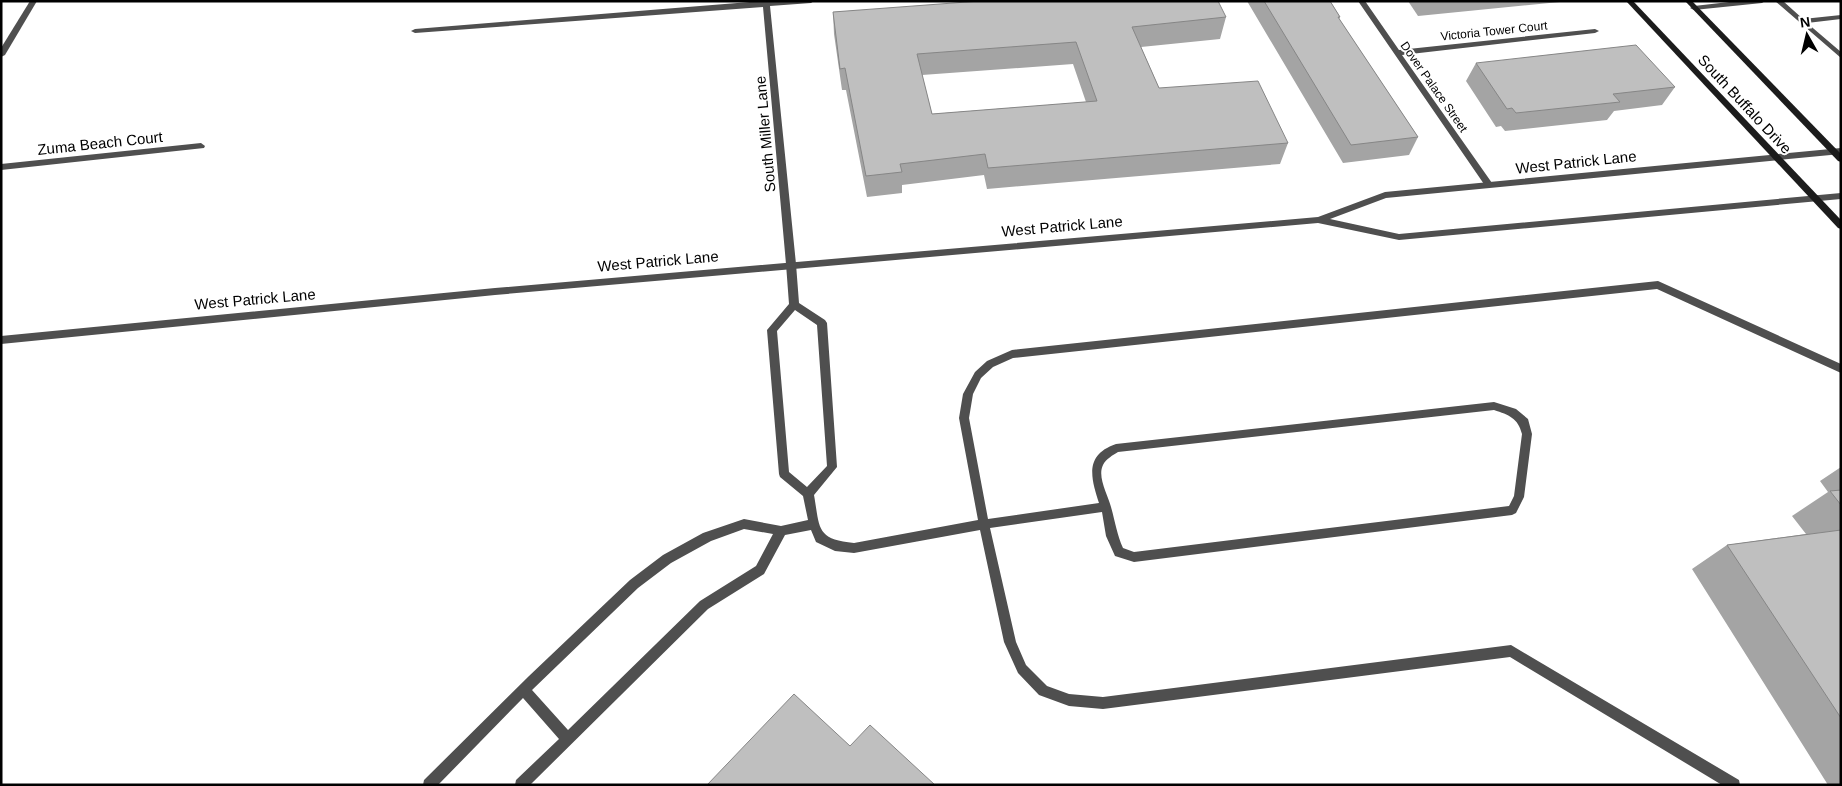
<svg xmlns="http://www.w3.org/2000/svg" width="1842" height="786" font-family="Helvetica,sans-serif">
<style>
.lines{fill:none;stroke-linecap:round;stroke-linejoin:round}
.service{fill:#4f4f4f;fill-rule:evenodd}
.minor{fill:#4f4f4f;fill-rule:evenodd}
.tertiary{fill:#4f4f4f;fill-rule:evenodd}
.secondary{fill:#1c1c1c;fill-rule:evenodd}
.wall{fill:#a4a4a4;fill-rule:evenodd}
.building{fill:#bfbfbf;stroke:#868686;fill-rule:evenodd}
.labels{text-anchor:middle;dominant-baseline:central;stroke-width:4;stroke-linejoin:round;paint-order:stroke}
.far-street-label{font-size:12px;fill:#000;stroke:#fff}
.street-label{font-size:15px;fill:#000;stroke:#fff}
</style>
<rect width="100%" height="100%" fill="#fff"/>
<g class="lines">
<g class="service">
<polygon points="1738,1 1765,1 1762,3 1694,10 1690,8 1694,6"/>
<polygon points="1775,1 1783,1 1803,19 1841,15 1841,19 1807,23 1841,52 1841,58"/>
<path d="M791 261 796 264 799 303 825 320 827 323 837 467 814 495C820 529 816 539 854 543L978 520 959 418 963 394 975 372 987 361 1012 350 1658 281 1841 364V373L1657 289 1013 358 993 367 981 378 973 394 969 418 988 519 1099 503C1091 478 1084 455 1116 444L1494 402 1516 409 1528 419 1532 434 1524 497 1516 513 1512 515 1134 562 1115 556 1106 536 1102 512 990 528 1016 642 1026 665 1047 686 1069 694 1103 697 1511 645 1739 780 1740 785H1722L1510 657 1103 709 1069 706 1039 695 1018 673 1004 642 980 530 854 553 835 551 816 542 811 530 785 535 764 574 708 609 530 785H515L516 780 559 739 523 698 438 785H423L424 780 529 676 630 580 663 555 703 533 744 519 781 526 808 520 803 496 780 477 779 474 767 330 789 304 786 264ZM795 310 817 325 827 466 807 487 789 472 777 331ZM1494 410C1509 415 1518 418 1522 434L1514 496 1509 506 1134 552 1123 548C1117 535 1115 521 1111 507 1108 495 1097 477 1103 465 1106 459 1113 455 1118 452ZM744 529 773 534 756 566 700 601 568 730 532 690 638 588 671 563 711 541Z"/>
</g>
<g class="minor">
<polygon points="30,1 37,1 5,55 1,57 1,48"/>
<polygon points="762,1 814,1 811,3 770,6 796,264 791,267 786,264 763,7 415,33 411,31 415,29"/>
<polygon points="1358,1 1365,1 1399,50 1595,29 1599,31 1595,33 1402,55 1492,183 1493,185 1489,188 1486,187"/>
<polygon points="201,143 205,146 204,148 1,170 1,164"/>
</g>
<polygon class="tertiary" points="1841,148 1841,154 1386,198 1330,219 1399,234 1841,193 1841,199 1399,240 1318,223 495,295 1,344 1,336 495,288 1318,217 1385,192"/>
<g class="secondary">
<polygon points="1626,1 1633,1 1841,220 1841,229 1838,228"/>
<polygon points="1685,1 1692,1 1841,154 1841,162 1838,161"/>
</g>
</g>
<g class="wall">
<polygon points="1247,1 1330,1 1340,17 1339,19 1418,137 1409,155 1343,163"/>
<polygon points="1408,1 1570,1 1418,16"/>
<path d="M1013 2 1226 17 1220 39 1141 47 1159 88 1288 143 1280 164 987 189 984 175 902 185V193L867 197 846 90H842L834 34 833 12ZM1073 64 1086 102 932 114 922 75Z"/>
<polygon points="1476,63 1675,87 1662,105 1614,111 1607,120 1505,131 1501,126 1496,127 1466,81"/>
<polygon points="1841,467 1841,785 1828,785 1692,569 1727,545 1806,534 1792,516 1828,492 1820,481"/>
</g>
<g class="building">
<path d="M980 1H1218L1226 17 1132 27 1159 88 1258 81 1288 143 988 168 985 154 900 164 902 172 866 176 845 68 840 69 833 12ZM1076 42 1097 101 932 114 917 54Z"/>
<polygon points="1264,1 1330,1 1340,17 1338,17 1418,137 1351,145"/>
<polygon points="1636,45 1675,87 1613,94 1620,102 1516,113 1512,108 1507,109 1476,63"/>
<polygon points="1841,490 1841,505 1830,491"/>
<polygon points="1841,530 1841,718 1727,545"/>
<polygon points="794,694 850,746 870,725 935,785 707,785"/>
</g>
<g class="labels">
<g class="far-street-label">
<text transform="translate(1494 31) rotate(-6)">Victoria Tower Court</text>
<text transform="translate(1434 87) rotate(55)">Dover Palace Street</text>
</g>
<g class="street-label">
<text transform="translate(1745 104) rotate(47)">South Buffalo Drive</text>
<text transform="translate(765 134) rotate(-95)">South Miller Lane</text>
<text transform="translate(100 143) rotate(-6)">Zuma Beach Court</text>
<text transform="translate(1576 162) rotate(-6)">West Patrick Lane</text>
<text transform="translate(1062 226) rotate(-5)">West Patrick Lane</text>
<text transform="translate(658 261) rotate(-5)">West Patrick Lane</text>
<text transform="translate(255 299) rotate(-5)">West Patrick Lane</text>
</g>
</g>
<rect width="1842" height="786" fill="none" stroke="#000000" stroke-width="5"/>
<g transform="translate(1807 35) rotate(352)" stroke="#ffffff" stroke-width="4" paint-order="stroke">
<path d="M0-4L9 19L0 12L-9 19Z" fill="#000000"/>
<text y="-8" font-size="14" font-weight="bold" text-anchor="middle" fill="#000000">N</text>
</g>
</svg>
